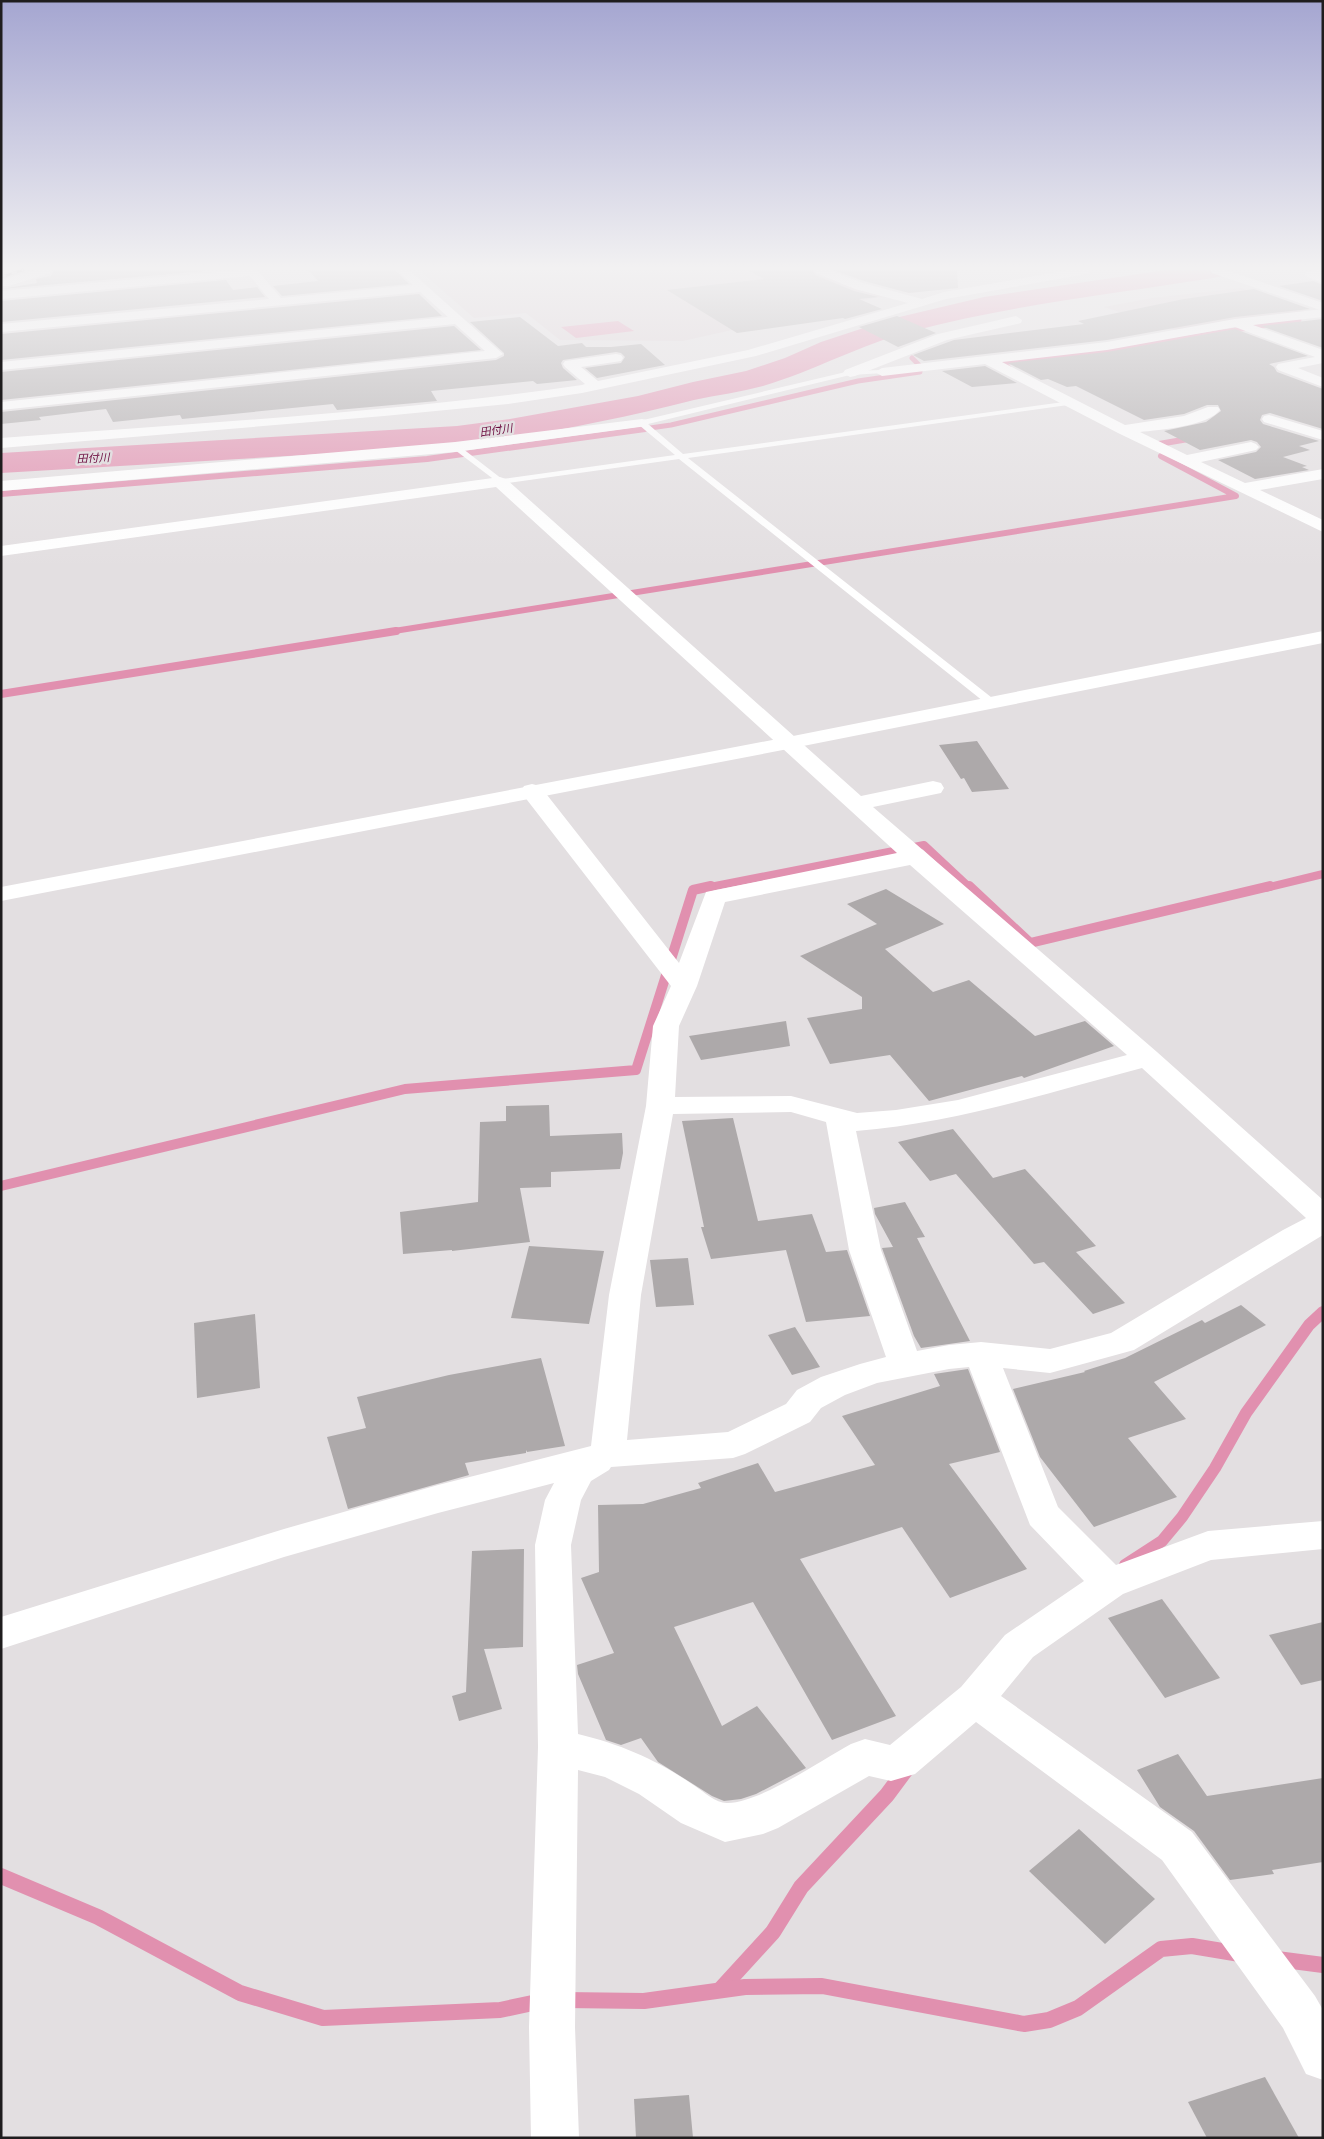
<svg xmlns="http://www.w3.org/2000/svg" width="1324" height="2139" font-family="Montserrat,'Noto Sans JP',sans-serif">
<style>
.built{fill:#dcd0d4}
.water{fill:#e190af}
.lines{fill:none;stroke-linecap:round;stroke-linejoin:round}
.stream-far5{stroke:#e190af;stroke-width:5}
.stream-far4{stroke:#e190af;stroke-width:6}
.stream-far3{stroke:#e190af;stroke-width:8}
.stream-far2{stroke:#e190af;stroke-width:10}
.stream-far1{stroke:#e190af;stroke-width:12}
.stream{stroke:#e190af;stroke-width:16}
.river{fill:#e190af;fill-rule:evenodd}
.building{fill:#ada9aa}
.lane{fill:#fff;fill-rule:evenodd}
.street{fill:#fff;fill-rule:evenodd}
.secondary{fill:#fff;fill-rule:evenodd}
.rail-casing{stroke:#727071;stroke-width:2.5}
.rail{stroke:#e3dfe1;stroke-width:2;stroke-dasharray:5.5;stroke-linecap:butt}
.labels{text-anchor:middle;dominant-baseline:central;stroke-width:5;stroke-linejoin:round;paint-order:stroke}
.far-water-label{font-size:11px;font-style:italic;fill:#6a093d;stroke:#e3dfe1}
</style>
<rect width="100%" height="100%" fill="#e3dfe1"/>
<g class="built">
<polygon points="419,270 813,270 847,286 883,296 683,341 560,340 526,313 474,318"/>
<polygon points="1241,288 1310,313 1179,331 1104,307 1152,298"/>
</g>
<polygon class="water" points="618,321 634,331 576,338 561,327"/>
<g class="lines">
<g class="stream-far5">
<polyline points="1009,368 1000,363 1102,351 1299,320"/>
<polyline points="636,430 671,425 858,381 920,372 920,366 912,358"/>
</g>
<g class="stream-far4">
<polyline points="1159,444 1194,438"/>
<polyline points="1,494 427,459 645,429"/>
<polyline points="388,632 1236,496 1161,456 1176,454"/>
</g>
<g class="stream-far3">
<polyline points="1,694 396,631"/>
<polyline points="705,888 924,845 970,888"/>
<polyline points="1265,888 1323,874"/>
</g>
<g class="stream-far2">
<polyline points="969,886 1030,943 1270,886"/>
<polyline points="1,1186 405,1089 636,1070 693,890 711,886"/>
</g>
<polyline class="stream-far1" points="1125,1565 1162,1541 1182,1517 1215,1468 1246,1413 1309,1325 1323,1312"/>
<g class="stream">
<polyline points="1,1876 98,1917 240,1993 323,2018 500,2010 542,2001"/>
<polyline points="1277,1959 1323,1965"/>
<polyline points="720,1990 773,1932 801,1887 887,1795 907,1768"/>
<polyline points="564,2000 644,2001 745,1987 822,1986 1024,2024 1049,2020 1078,2008 1161,1949 1192,1946 1240,1954"/>
</g>
<path class="river" d="M1166 270H1226L1222 276 1213 278C1113 294 1011 305 913 331 861 344 814 371 763 386 741 392 717 395 694 400 616 420 537 435 457 446L1 473V453L457 426 510 419 638 396 693 382 746 371 785 358 821 342 891 319 984 297Z"/>
</g>
<g class="building">
<polygon points="54,270 205,270 205,271 1,289 37,283 36,279 51,276"/>
<polygon points="308,270 395,270 409,284 282,296 273,286 318,281"/>
<polygon points="747,270 812,270 815,275 854,291 878,297 859,299 882,309 845,319 843,318 737,333 667,290 764,279"/>
<polygon points="833,270 957,270 958,288 909,293 864,281"/>
<polygon points="226,280 233,290 257,287 265,297 1,322 1,301"/>
<polygon points="1313,281 1323,285 1323,301 1279,286"/>
<polygon points="1254,289 1310,309 1235,317 1107,340 924,361 913,355 954,340 1084,324 1078,321 1184,299"/>
<polygon points="419,294 442,316 1,360 1,334"/>
<polygon points="897,316 936,333 898,347 859,327"/>
<polygon points="520,317 558,346 582,343 586,347 611,347 641,344 665,365 597,378 585,368 621,363 625,357 621,353 616,352 563,360 561,363 563,368 577,380 537,384 533,381 431,391 437,401 337,410 333,404 182,419 180,415 113,422 106,409 39,417 41,420 1,424 1,412 496,360 504,356 504,353 470,322"/>
<polygon points="1323,319 1323,348 1261,326"/>
<polygon points="454,326 481,350 1,400 1,372"/>
<polygon points="1235,329 1308,356 1269,364 1274,367 1277,372 1323,389 1323,429 1270,413 1262,415 1260,420 1263,424 1319,441 1299,446 1310,450 1283,457 1307,466 1302,467 1309,470 1255,479 1218,460 1256,452 1261,447 1257,442 1251,440 1200,450 1164,431 1206,422 1221,411 1218,405 1207,405 1184,414 1144,420 1076,386 1067,387 1048,379 1041,380 1008,363 1107,352"/>
<polygon points="985,366 1017,383 972,387 942,371"/>
<polygon points="977,741 1009,789 972,792 964,778 961,779 939,745"/>
<polygon points="886,889 944,924 885,949 933,992 969,980 1035,1036 1085,1021 1114,1046 1024,1078 1022,1076 929,1101 890,1055 830,1064 807,1018 862,1009 862,997 800,956 877,924 847,904"/>
<polygon points="786,1021 790,1046 701,1060 689,1036"/>
<polygon points="549,1105 550,1136 622,1133 623,1153 620,1169 551,1172 551,1187 520,1188 530,1242 452,1251 452,1250 403,1254 400,1212 478,1202 480,1122 506,1121 506,1106"/>
<polygon points="733,1118 758,1221 812,1214 826,1252 847,1250 870,1316 806,1322 786,1250 711,1259 701,1227 704,1227 682,1121"/>
<polygon points="953,1129 993,1178 1025,1169 1096,1246 1076,1252 1125,1303 1093,1314 1044,1262 1034,1264 956,1174 930,1181 898,1142"/>
<polygon points="905,1202 925,1237 917,1238 970,1341 921,1348 914,1336 882,1248 893,1247 875,1214 874,1208"/>
<polygon points="529,1246 604,1251 589,1324 511,1318"/>
<polygon points="688,1258 694,1305 656,1307 650,1260"/>
<polygon points="1241,1305 1266,1325 1154,1382 1186,1419 1128,1438 1177,1497 1094,1527 1040,1457 1013,1389 1085,1372 1084,1371 1125,1358 1202,1320 1205,1323"/>
<polygon points="255,1314 260,1388 197,1398 194,1323"/>
<polygon points="795,1327 820,1367 792,1375 768,1335"/>
<polygon points="541,1358 565,1446 527,1452 526,1450 526,1453 465,1463 469,1475 348,1509 327,1437 366,1428 357,1397 449,1375"/>
<polygon points="968,1369 1000,1452 949,1464 1027,1569 950,1598 902,1527 800,1559 896,1716 832,1740 753,1602 674,1627 722,1726 757,1706 806,1768 756,1794 741,1799 724,1801 712,1796 658,1762 641,1738 621,1745 606,1740 578,1674 577,1665 614,1653 581,1578 599,1572 598,1505 643,1504 701,1488 698,1483 758,1463 775,1492 875,1465 842,1416 940,1386 934,1374"/>
<polygon points="524,1549 523,1647 484,1649 502,1709 459,1721 452,1696 466,1692 472,1551"/>
<polygon points="1162,1599 1220,1678 1165,1698 1108,1618"/>
<polygon points="1323,1622 1323,1680 1301,1685 1269,1635"/>
<polygon points="1178,1754 1207,1796 1323,1778 1323,1862 1272,1870 1274,1874 1230,1880 1194,1831 1160,1807 1137,1770"/>
<polygon points="1079,1829 1155,1899 1105,1944 1029,1871"/>
<polygon points="1265,2077 1299,2138 1207,2138 1188,2102"/>
<polygon points="689,2095 693,2138 636,2138 634,2099"/>
</g>
<g class="lines">
<polygon class="lane" points="882,370 885,372 884,373 850,375 648,424 683,454 1071,401 1072,403 1068,405 688,458 996,701 996,705 988,705 679,459 500,484 451,447 458,445 502,479 675,455 639,425 639,421 850,371"/>
<g class="street">
<polygon points="35,270 52,270 50,273 9,286 1,286 1,280"/>
<polygon points="241,270 257,270 281,298 413,285 397,270 409,270 503,354 496,358 1,410 1,402 485,351 455,324 1,370 1,362 448,317 420,292 1,332 1,324 269,299 250,276 1,299 1,291"/>
<path d="M814 270H829L863 283 922 299 944 292 1069 270H1092L1086 274 946 299 756 356 582 393 508 404 384 416 1 448V438C195 423 390 413 582 385L585 384 565 367 563 364 565 361 616 354 621 355 623 358 621 361 581 367 598 381 748 350 908 303 855 289 816 273Z"/>
<polygon points="1317,270 1323,270 1323,283 1307,277 1305,274 1307,271"/>
<path d="M1323 309V317L1253 325 1323 350V363L1298 368 1323 378V387L1278 370 1276 367 1278 364 1315 357 1235 327 1107 350 1002 362 1125 425 1184 416 1208 407H1218L1220 410C1208 426 1159 430 1140 432L1187 455 1251 442 1256 444 1259 447 1256 450 1201 462 1245 483 1323 469V479L1260 490 1323 520V532L1118 433 985 364 882 376 875 372 882 368 1107 342 1235 319Z"/>
<polygon points="1016,316 1022,320 1021,323 947,340 855,376 850,377 843,373 845,370 938,334"/>
<polygon points="1269,415 1323,431 1323,440 1264,422 1262,419 1264,416"/>
<polygon points="642,419 647,420 649,423 647,426 455,452 1,491 1,481 455,442"/>
<path d="M500 477 506 479 861 796 933 781 941 783 944 788 941 793 873 807 1157 1052 1323 1200V1235L1134 1350 1050 1373 1003 1368 1058 1507 1116 1565 1208 1531 1323 1521V1549L1211 1560 1123 1594 1033 1657 1001 1696 1192 1832 1315 1996 1323 2010V2080L1306 2074 1283 2028 1162 1860 976 1722 915 1774 891 1781 869 1776 778 1828 763 1834 725 1842 681 1823 639 1794 605 1777 578 1770 575 2027 579 2138H531L529 2027 538 1747 535 1545 545 1500 554 1483 438 1513 284 1557 1 1649V1617L284 1529 438 1485 591 1446 609 1295 646 1106 653 1026 671 986 524 796 521 791 524 786 532 784 540 786 679 963 706 892 897 853 496 487 1 556V546ZM910 865 1127 1055 958 1100 896 1110 857 1113 791 1096 675 1097 679 1026 697 986 725 902ZM1142 1068 1306 1218 1283 1230 1111 1333 1050 1349 981 1342 949 1345 917 1351 881 1250 856 1131C954 1123 1047 1093 1142 1068ZM791 1112 826 1122 849 1250 886 1357 860 1364 821 1377 797 1390 786 1404 728 1432 627 1440 641 1295 673 1114ZM969 1367 1030 1525 1084 1581 1005 1635 961 1687 890 1745 865 1739 851 1744C820 1761 761 1802 728 1803 717 1804 704 1792 695 1786 657 1760 623 1745 578 1734L571 1545 581 1500 591 1481 609 1470 611 1467 733 1458 745 1454 810 1422 821 1408 845 1395 877 1383 949 1369Z"/>
</g>
<g class="secondary">
<polygon points="1210,270 1226,270 1323,303 1323,311 1212,273"/>
<polygon points="1323,631 1323,643 788,749 1,901 1,887 788,737"/>
</g>
<g class="rail-casing">
<polyline id="rail" points="1,277 23,270"/>
</g>
<use href="#rail" class="rail"/>
</g>
<linearGradient id="sky" x2="0" y2="1"><stop stop-color="#a5a6d1"/><stop offset="0.47" stop-color="#f2f1f2"/><stop offset="1" stop-color="#f2f1f2" stop-opacity="0"/></linearGradient>
<rect width="1324" height="569" fill="url(#sky)"/>
<g class="labels">
<g class="far-water-label">
<text transform="translate(496 430) rotate(-8)">田付川</text>
<text transform="translate(93 458) rotate(-3)">田付川</text>
</g>
</g>
<rect width="1324" height="2139" fill="none" stroke="#1f1d1e" stroke-width="5"/>
</svg>
